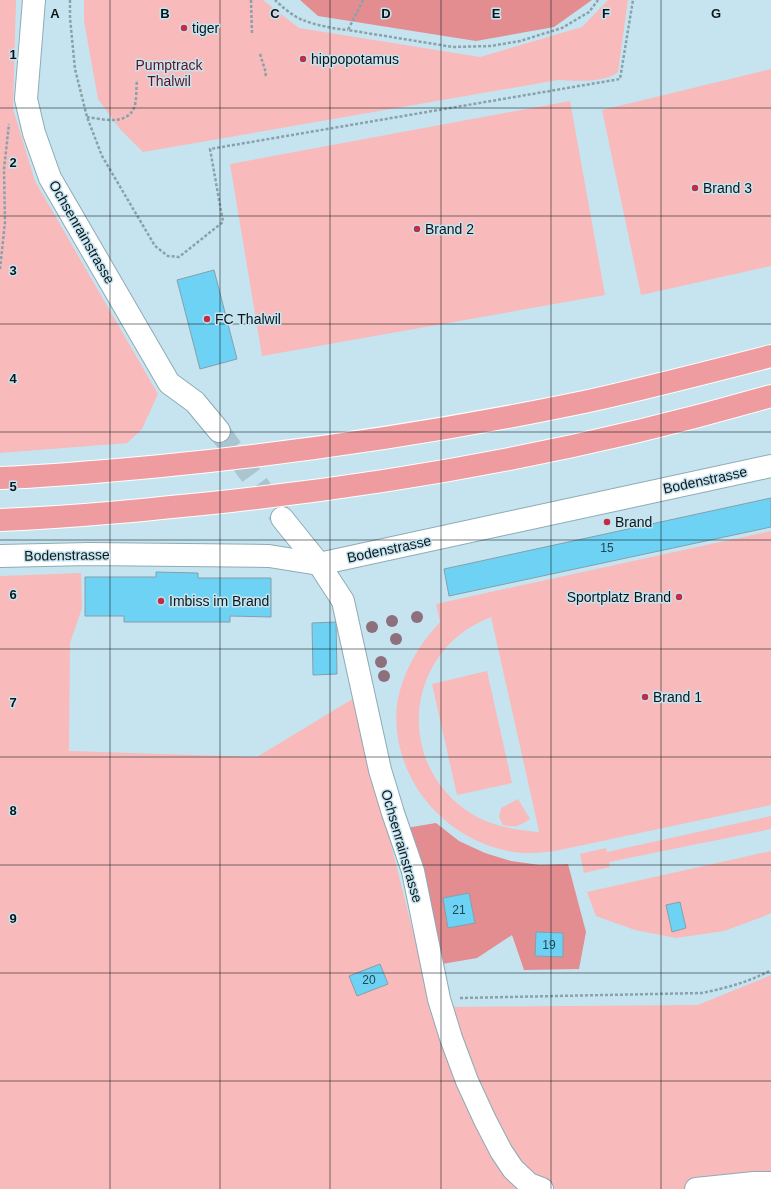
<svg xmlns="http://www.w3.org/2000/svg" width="771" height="1189" font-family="Arial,sans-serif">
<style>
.green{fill:#f8babb;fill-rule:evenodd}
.forest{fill:#e38d90}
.building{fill:#6ed2f4;stroke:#84a0aa}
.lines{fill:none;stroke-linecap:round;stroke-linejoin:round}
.minor-tunnel{stroke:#aac5cf;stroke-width:22;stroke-dasharray:22 11;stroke-linecap:butt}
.minor-casing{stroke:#8eabb5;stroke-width:24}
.motorway-casing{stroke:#fff;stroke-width:24}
.path{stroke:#89a1aa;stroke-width:2.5;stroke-dasharray:3 2;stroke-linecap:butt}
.minor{stroke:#fff;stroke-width:22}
.motorway{stroke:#ee9c9f;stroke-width:22}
.tree{fill:#8d707c}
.grid{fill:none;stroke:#0c161a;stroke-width:1;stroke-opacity:0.55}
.poi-dot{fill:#bf2e45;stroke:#c6e4ef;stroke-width:1.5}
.labels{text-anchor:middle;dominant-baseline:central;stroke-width:3;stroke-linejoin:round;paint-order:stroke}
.number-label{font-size:12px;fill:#244550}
.poi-label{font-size:14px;fill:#0c161a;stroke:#c6e4ef;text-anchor:start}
.park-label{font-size:14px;fill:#5f121e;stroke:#c6e4ef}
.street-label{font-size:14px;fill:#0c161a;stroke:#c6e4ef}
.grid-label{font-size:13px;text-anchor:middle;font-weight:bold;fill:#0c161a;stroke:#c6e4ef;stroke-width:3;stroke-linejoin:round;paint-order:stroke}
</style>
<rect width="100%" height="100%" fill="#c6e4ef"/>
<g class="green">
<polygon points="0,0 16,0 13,109 35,181 158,394 142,429 127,443 0,453"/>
<path d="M84 0H263L299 28 480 57 582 27 608 0H628L618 72C605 83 575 81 558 80L143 152 120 129 98 99 84 21Z"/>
<polygon points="771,69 771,266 641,295 602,110"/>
<polygon points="570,101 605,295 262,356 230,164"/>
<path d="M771 531V805L555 851C538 853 521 855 504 850 448 837 403 789 397 731 396 722 396 713 397 704 403 671 418 646 440 622L436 604ZM491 617 539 831 538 832C517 830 496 827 477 817 393 770 402 651 491 617Z"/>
<polygon points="81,573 82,608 70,643 69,751 257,757 354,698 432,1007 698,1005 771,975 771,1189 0,1189 0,576"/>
<polygon points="487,671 512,783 457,795 432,684"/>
<path d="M518 799 530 819C519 826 516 828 503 825L499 817 501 808Z"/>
<polygon points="771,816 771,829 609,862 610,867 584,873 580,854 606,848 607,852"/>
<polygon points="771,851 771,913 765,916 724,931 676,938 635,930 596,916 587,892"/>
</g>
<g class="forest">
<polygon points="300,0 592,0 554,27 476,41 318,16"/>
<polygon points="436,823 459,841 485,853 511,861 540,865 568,864 586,932 579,969 524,970 512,935 477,958 442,964 406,828"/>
</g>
<g class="building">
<polygon points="214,270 237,359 200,369 177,280"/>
<polygon points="771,498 771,527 449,596 444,569"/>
<polygon points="156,572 198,573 198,578 271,578 271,617 230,616 230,622 124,622 124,616 85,616 85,577 156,577"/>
<polygon points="336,622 337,674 313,675 312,623"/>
<polygon points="469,893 475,923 448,928 443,898"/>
<polygon points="680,902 686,928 672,932 666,905"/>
<polygon points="536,932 563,933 563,957 535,956"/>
<polygon points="380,964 388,984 357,996 349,976"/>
</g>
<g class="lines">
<polyline class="minor-tunnel" points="219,431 282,518"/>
<g class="minor-casing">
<g id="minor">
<polyline points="34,0 26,99 34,133 50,178 169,383 195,402 219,431"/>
<polyline points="282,518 319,564 343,601 380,770 393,813 413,871 439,999 451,1038 467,1081 485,1120 501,1151 513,1169 529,1184 542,1189"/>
<polyline points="0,556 89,554 269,556 319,564 771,466"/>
<polyline points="696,1189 754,1183 771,1183"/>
</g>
</g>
<g class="motorway-casing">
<g id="motorway">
<path d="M0 478C54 476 107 471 161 466 303 452 444 431 584 402 647 388 709 372 771 356"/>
<path d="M0 520C77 517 154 509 231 501 414 481 595 447 771 396"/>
</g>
</g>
<g class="path">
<polyline points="70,0 70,18 75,69 87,117 102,156 155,246 168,256 179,257 223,222 210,149 620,79 633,0"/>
<polyline points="251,0 252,33"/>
<path d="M275 0C281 6 294 17 303 20 315 25 335 29 348 30"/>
<polyline points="363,0 348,30 453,47 491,46 520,41 562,28 589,12 598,0"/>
<polyline points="260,54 266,73 265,78"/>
<path d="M87 117C102 119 126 126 134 108 137 101 136 88 137 80"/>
<polyline points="0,269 5,222 4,169 9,124"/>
<path d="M460 998 702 993C726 988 749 982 771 970"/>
</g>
<use href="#minor" class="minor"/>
<use href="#motorway" class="motorway"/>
</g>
<g class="tree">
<circle cx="417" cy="617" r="6"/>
<circle cx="392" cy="621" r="6"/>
<circle cx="372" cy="627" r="6"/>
<circle cx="396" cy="639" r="6"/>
<circle cx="381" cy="662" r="6"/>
<circle cx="384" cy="676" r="6"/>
</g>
<path class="grid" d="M110 0V1189M220 0V1189M330 0V1189M441 0V1189M551 0V1189M661 0V1189M0 108H771M0 216H771M0 324H771M0 432H771M0 540H771M0 649H771M0 757H771M0 865H771M0 973H771M0 1081H771"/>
<g class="poi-dot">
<circle cx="184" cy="28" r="4"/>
<circle cx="303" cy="59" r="4"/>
<circle cx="695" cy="188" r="4"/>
<circle cx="417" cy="229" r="4"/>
<circle cx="207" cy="319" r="4"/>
<circle cx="607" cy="522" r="4"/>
<circle cx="679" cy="597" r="4"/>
<circle cx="161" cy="601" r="4"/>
<circle cx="645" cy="697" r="4"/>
</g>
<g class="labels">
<g class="number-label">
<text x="607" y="548">15</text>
<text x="459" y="910">21</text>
<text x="549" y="945">19</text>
<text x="369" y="980">20</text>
</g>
<g class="poi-label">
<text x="192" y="28">tiger</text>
<text x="311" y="59">hippopotamus</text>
<text x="703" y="188">Brand 3</text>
<text x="425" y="229">Brand 2</text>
<text x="215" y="319">FC Thalwil</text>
<text x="615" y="522">Brand</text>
<text x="671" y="597" text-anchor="end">Sportplatz Brand</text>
<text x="169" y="601">Imbiss im Brand</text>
<text x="653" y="697">Brand 1</text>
</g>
<g class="park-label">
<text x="169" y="65">Pumptrack<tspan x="169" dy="16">Thalwil</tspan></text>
</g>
<g class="street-label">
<text transform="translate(82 232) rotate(60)">Ochsenrainstrasse</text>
<text transform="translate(705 480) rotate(-12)">Bodenstrasse</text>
<text transform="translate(389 549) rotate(-12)">Bodenstrasse</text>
<text transform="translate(67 555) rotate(-1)">Bodenstrasse</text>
<text transform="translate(402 846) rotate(74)">Ochsenrainstrasse</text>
</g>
</g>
<g class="grid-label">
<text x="55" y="18">A</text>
<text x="165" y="18">B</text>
<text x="275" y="18">C</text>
<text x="386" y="18">D</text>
<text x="496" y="18">E</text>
<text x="606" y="18">F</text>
<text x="716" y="18">G</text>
<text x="13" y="59">1</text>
<text x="13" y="167">2</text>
<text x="13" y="275">3</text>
<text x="13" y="383">4</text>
<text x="13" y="491">5</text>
<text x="13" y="599">6</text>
<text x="13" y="707">7</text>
<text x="13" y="815">8</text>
<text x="13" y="923">9</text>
</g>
</svg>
